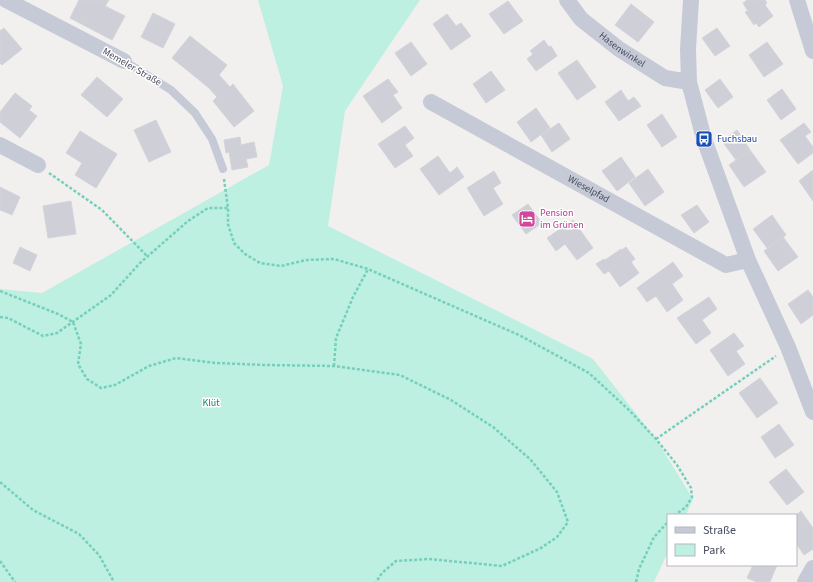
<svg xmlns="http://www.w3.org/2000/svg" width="813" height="582" font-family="'Source Sans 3',sans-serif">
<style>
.green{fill:#bdf0e0}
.building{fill:#cfd0d7;stroke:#d3d3db}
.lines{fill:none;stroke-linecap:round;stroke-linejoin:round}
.path{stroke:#74cfbd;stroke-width:2.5;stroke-dasharray:3 2;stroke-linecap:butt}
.lane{stroke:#c6cad7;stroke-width:8}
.street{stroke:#c6cad7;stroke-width:16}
.labels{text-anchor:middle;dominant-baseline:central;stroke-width:3;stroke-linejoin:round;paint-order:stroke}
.street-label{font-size:10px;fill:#474c5d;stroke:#fff}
.transit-label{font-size:10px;fill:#164399;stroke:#fff;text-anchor:start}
.hotel-label{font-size:10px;fill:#b23c85;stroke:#fff;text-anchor:start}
.park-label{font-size:10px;fill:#15816b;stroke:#fff}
</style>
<rect width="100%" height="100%" fill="#f2f0ef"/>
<polygon class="green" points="258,0 420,0 345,111 328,226 593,359 656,439 693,499 686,515 668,515 668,552 654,582 0,582 0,289 42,293 269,165 283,86"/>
<g class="building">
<polygon points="79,0 109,0 105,6 125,16 112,40 70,18"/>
<polygon points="747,0 765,0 767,3 765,5 773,16 759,27 756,23 754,25 745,12 748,11 743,3"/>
<polygon points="508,1 523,21 504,34 489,14"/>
<polygon points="631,4 654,22 638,42 615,25"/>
<polygon points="153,13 175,24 163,48 141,37"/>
<polygon points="447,14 456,26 461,23 471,36 451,50 433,24"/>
<polygon points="4,28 22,49 2,65 0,63 0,31"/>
<polygon points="717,28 730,46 715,56 702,38"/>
<polygon points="190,36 227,65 219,75 230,87 233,84 254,111 234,127 213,101 217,97 209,88 172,58"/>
<polygon points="544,40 549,47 551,46 557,56 536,71 527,59 533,54 530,51"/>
<polygon points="411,42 427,64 411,76 395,53"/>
<polygon points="767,42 783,64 764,77 749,55"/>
<polygon points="577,60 596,87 577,100 558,73"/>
<polygon points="491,71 505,90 486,103 473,84"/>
<polygon points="97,77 123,99 107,117 81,95"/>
<polygon points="388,79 398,92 393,95 402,108 382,123 363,96"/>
<polygon points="720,79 733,97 718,108 705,90"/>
<polygon points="782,89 796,109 781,120 767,100"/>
<polygon points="621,90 628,101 634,97 641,106 619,121 605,102"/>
<polygon points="15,93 32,106 29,110 37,116 20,138 0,122 0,112"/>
<polygon points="536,108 550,128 531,142 517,122"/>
<polygon points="662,114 677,137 662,147 647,125"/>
<polygon points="156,120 171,152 149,162 134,130"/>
<polygon points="559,123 570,139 552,152 541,135"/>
<polygon points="804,123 811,132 805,136 813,147 813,153 798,164 780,140"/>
<polygon points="405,126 414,138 405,145 413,156 395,168 378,144"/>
<polygon points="737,130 750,150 736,160 722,141"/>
<polygon points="80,131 117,154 96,188 75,175 82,163 66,153"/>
<polygon points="240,137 241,145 254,142 257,157 246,159 248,167 232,170 229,152 226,153 224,140"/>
<polygon points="750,150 766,172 744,187 729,165"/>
<polygon points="438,156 450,173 457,167 464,177 439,195 420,169"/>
<polygon points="621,157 635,177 617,191 602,171"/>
<polygon points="648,169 664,192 645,206 629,183"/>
<polygon points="813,170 813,201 799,181"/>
<polygon points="494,171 501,183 493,188 503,204 484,216 467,188"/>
<polygon points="0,187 20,197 12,215 0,210"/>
<polygon points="71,201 76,234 48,238 43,206"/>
<polygon points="528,204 542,223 526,234 512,215"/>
<polygon points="697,205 709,222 694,233 681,215"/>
<polygon points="772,215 786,235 767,248 753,229"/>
<polygon points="573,220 593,248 577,260 565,244 556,251 547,238"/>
<polygon points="783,237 798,257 778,271 764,251"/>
<polygon points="20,247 37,255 30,271 13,263"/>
<polygon points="626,247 635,259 631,262 639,273 620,287 609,271 604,274 596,264 604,259 605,260 621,249 622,250"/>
<polygon points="673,262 683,276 672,284 683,300 667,312 656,296 647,302 637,288"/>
<polygon points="808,290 813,297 813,315 801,324 788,304"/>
<polygon points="709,297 717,309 702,320 711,333 696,344 677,318"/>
<polygon points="734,333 744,346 736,351 745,364 728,376 710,350"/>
<polygon points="760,378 778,403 757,418 739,393"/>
<polygon points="779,424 794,445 775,458 761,437"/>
<polygon points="786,469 804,492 787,505 769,482"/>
<polygon points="801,511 813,528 813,549 804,555 796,543 796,515"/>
<polygon points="753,565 777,565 770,582 757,582 747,578"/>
</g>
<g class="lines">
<g class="path">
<polyline points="49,173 102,210 147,256"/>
<polyline points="224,179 228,208 228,224 234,243 245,254 260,263 281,266 306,260 334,259 368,269 519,335 589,373 630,411 656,439 677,465 691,488 692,497 686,507 675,515"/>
<polyline points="0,291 58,314 73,322 81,344 78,364 87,379 101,388 115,385 149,366 176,358 216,363 265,365 334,366 400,375 451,400 493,427 530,459 557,492 568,522 557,537 541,548 502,566 429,559 396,561 382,573 376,582"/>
<polyline points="0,317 8,318 43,336 57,333 111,295 140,263 188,221 208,208 228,208"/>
<polyline points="334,366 336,338 353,297 368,269"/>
<polyline points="656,439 776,356"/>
<polyline points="0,482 33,510 79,534 99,555 114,582"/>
<polyline points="0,561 15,582"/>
<polyline points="636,582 639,569 654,537 668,522"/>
</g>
<polyline class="lane" points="124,61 171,90 195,113 212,139 223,169"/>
<g class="street">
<polyline points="6,0 124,61"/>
<path id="s1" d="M567 0 581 19 619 49 665 78 689 82"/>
<polyline points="691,0 688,49 689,82 704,139 748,260 788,347 813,412"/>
<polyline points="797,0 813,51"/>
<path id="s2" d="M431 102 726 265 748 260"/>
<polyline points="0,145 38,165"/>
<polyline points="805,582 813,568"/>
</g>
</g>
<defs>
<g id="bus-square" transform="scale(0.9)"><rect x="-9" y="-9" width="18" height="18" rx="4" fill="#1a4fb4" stroke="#fff"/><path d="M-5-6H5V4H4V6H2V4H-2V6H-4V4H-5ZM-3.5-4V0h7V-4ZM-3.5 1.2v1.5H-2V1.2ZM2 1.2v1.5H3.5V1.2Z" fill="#fff"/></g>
<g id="hotel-square" transform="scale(0.9)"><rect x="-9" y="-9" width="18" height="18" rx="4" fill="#d1479c" stroke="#fff"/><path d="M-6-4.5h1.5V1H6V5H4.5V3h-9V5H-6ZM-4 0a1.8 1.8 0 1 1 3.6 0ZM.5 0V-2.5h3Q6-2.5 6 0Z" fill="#fff"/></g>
</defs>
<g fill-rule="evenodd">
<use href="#bus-square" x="704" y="139"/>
<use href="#hotel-square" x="527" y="219"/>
</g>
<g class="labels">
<g class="street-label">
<text stroke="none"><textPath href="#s1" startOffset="75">Hasenwinkel</textPath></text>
<text transform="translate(132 67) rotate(30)">Memeler Straße</text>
<text stroke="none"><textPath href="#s2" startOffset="180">Wieselpfad</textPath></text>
</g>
<g class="transit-label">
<text x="717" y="139">Fuchsbau</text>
</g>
<g class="hotel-label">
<text x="540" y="213">Pension<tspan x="540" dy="12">im Grünen</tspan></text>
</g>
<g class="park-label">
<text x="211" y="403">Klüt</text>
</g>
</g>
<rect x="667" y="514" width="130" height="52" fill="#ffffff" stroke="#b5b7be"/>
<rect x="675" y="527" width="20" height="6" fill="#c6cad7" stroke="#b5b7be"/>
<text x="703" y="534" font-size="12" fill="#474c5d">Straße</text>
<rect x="675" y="544" width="20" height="12" fill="#bdf0e0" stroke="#b5b7be"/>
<text x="703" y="554" font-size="12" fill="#474c5d">Park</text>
</svg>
